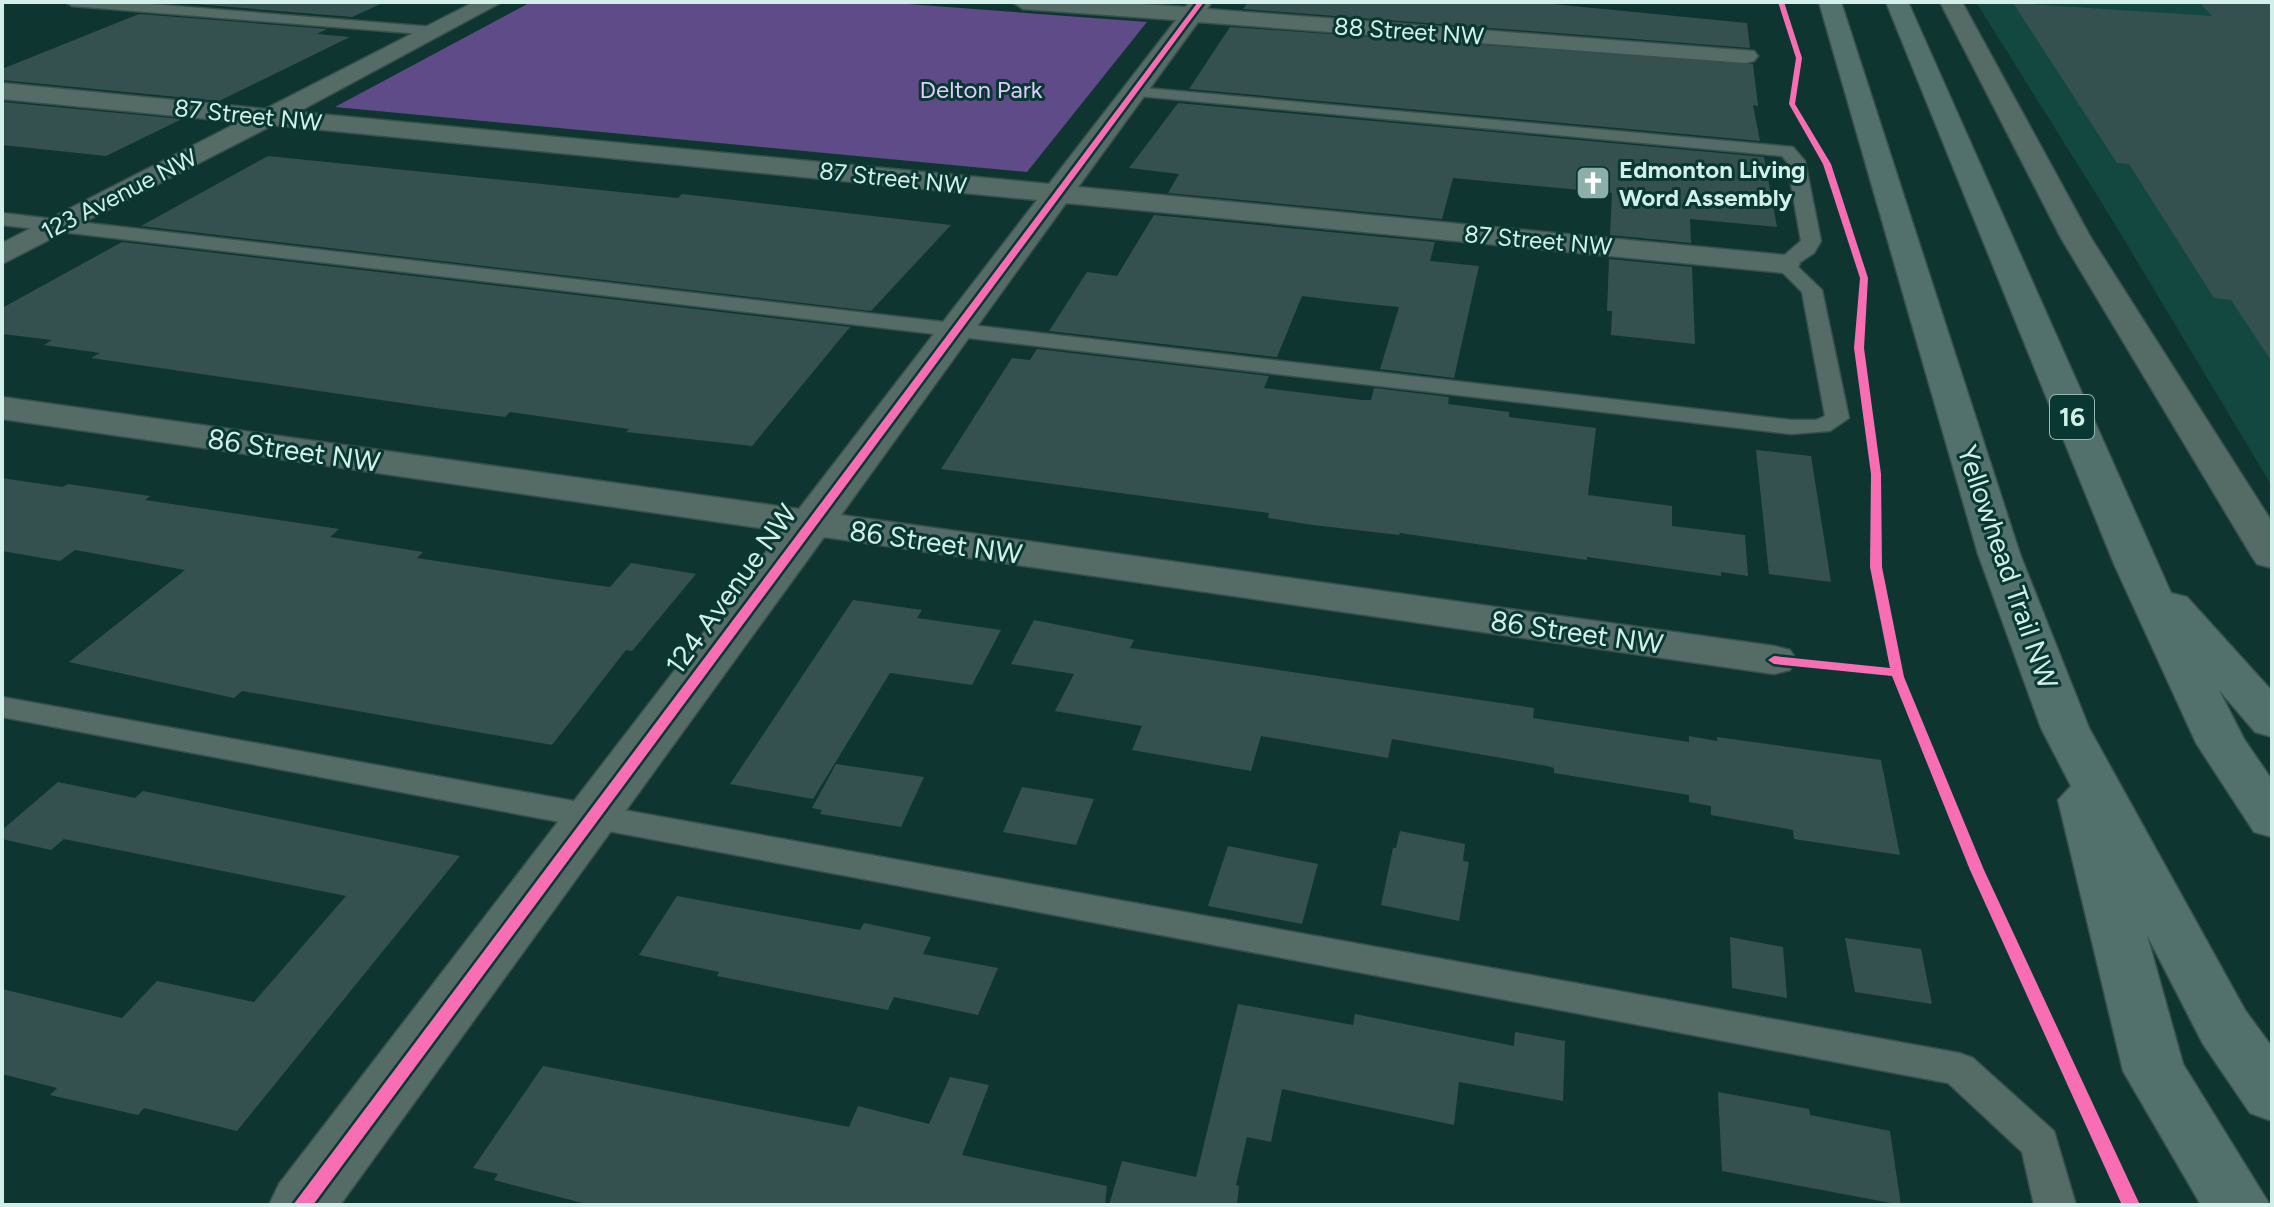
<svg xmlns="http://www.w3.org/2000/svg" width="2274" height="1207" font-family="Figtree,sans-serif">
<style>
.built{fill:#124840}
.green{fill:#5f4b87}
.building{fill:#34514f}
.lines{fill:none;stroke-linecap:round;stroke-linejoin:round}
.service-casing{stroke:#37504b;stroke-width:3}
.minor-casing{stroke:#37504b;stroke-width:3}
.motorway-casing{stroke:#37504b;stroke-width:3}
.service{fill:#546b66;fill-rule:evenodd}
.minor{fill:#546b66;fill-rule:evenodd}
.motorway{fill:#52706c;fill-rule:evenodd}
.cycleway-casing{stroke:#083831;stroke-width:5}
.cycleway{fill:#f96db3;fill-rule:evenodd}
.labels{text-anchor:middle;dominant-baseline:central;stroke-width:6;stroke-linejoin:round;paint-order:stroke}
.far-street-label{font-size:24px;fill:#d2efe9;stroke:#083831}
.far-park-label{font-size:24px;fill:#ddccfd;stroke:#083831}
.far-poi-label{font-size:24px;font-weight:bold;fill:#d2efe9;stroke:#083831;text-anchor:start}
.shield{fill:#083831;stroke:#95b8b2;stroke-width:2}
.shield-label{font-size:26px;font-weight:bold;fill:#d2efe9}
.street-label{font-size:28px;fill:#d2efe9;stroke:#083831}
</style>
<rect width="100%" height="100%" fill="#0f3530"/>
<polygon class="built" points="1976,2 2272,2 2272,486 2110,216"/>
<polygon class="green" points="531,2 881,2 1147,22 1027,172 335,107"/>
<g class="building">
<polygon points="170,2 385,2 352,17"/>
<polygon points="1248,2 1532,2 1747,23 1750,48 1243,9"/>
<polygon points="2199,2 2272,2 2272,362 2231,300 2214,298 2129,164 2117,163 2013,3 2212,16"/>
<polygon points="139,14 327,29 317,34 350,37 219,101 2,80 2,69"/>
<polygon points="1230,27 1753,64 1758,106 1753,105 1760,141 1189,89"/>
<polygon points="2,102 182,119 106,156 2,145"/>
<polygon points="1178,103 1764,157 1777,227 1690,219 1691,243 1610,235 1612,193 1453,178 1442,219 1168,193 1179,174 1129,168"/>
<polygon points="268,156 678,198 682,194 951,225 871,311 141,226"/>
<polygon points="1154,215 1435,242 1430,261 1479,266 1454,378 1380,369 1399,307 1349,302 1302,296 1277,357 1049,331 1087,272 1117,276"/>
<polygon points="122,242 850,327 752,446 626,432 629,429 510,412 505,417 436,408 91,358 100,353 44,345 52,340 2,334 2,308"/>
<polygon points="1609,259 1692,267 1695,344 1611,335 1612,311 1607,311"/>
<polygon points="1037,349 1269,376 1264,388 1362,400 1371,400 1374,388 1449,397 1448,404 1509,412 1509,417 1596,428 1588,495 1672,506 1672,526 1745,535 1748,576 1721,572 1721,576 1587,557 1587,560 1400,533 1399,535 1313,525 1268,518 1269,513 941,469 1012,358 1030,360"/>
<polygon points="1756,450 1811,456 1831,582 1769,574"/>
<polygon points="2,478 62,487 68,484 150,496 145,500 339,529 330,537 423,552 417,558 566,581 610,587 631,563 696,574 632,651 626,650 552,745 242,691 234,698 69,662 185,570 75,550 60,561 2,551"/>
<polygon points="853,600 922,610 917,618 1001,630 972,685 890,673 813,799 730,784"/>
<polygon points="1034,620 1134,640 1130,648 1534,708 1533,718 1689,742 1689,736 1717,741 1717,737 1881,760 1900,855 1794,839 1793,830 1711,815 1711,806 1689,802 1689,795 1554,773 1554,768 1547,766 1392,739 1388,758 1261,736 1251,771 1132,750 1142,726 1055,711 1074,674 1011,664"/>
<polygon points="836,764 924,777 901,827 820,814 822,810 812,808"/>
<polygon points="58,782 135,798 143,791 460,856 237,1131 144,1108 138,1115 50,1095 57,1088 2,1074 2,989 122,1018 157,981 254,1002 346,896 64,839 51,850 2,839 2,830"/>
<polygon points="1022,787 1094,799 1076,845 1003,832"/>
<polygon points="1400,831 1465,844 1463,861 1469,862 1459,921 1381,905 1393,848 1396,848"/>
<polygon points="1228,846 1318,864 1302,924 1208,906"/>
<polygon points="677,896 860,930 864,923 931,937 923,954 998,968 978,1015 894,997 888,1010 717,976 719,972 639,955"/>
<polygon points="1730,937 1783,947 1787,998 1732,988"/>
<polygon points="1845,938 1921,949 1932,1004 1855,992"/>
<polygon points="1238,1004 1353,1025 1355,1014 1514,1046 1515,1032 1565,1041 1563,1101 1459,1082 1454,1125 1282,1089 1271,1142 1247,1137 1236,1185 1239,1186 1237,1205 1109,1205 1122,1161 1196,1177"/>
<polygon points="543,1066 849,1127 858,1106 929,1124 950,1077 989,1085 962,1155 1107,1186 1105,1205 590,1205 494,1180 498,1174 473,1168"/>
<polygon points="1718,1092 1809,1109 1810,1115 1890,1131 1901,1205 1722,1171"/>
</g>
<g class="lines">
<g class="service-casing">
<g id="service">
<polygon points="65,2 125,2 434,27 441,31 434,35 72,6"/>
<polygon points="1134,87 1793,147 1805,161 1821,241 1814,253 1796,265 1822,290 1849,418 1830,431 1791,434 2,225 2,213 1791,420 1816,420 1825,416 1802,292 1774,264 1801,241 1787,162 1782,156 1128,95 1128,89"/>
<polygon points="2,697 1959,1053 1973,1058 2054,1131 2076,1205 2034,1205 2022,1152 1948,1083 2,717"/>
</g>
</g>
<g class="minor-casing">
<g id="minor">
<polygon points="474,2 502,2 298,112 1049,184 1176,20 1023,9 1012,2 1112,2 1185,7 1190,2 1212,2 1207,9 1754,51 1758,56 1754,61 1746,63 1198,22 1078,187 1784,255 1795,257 1800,264 1795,271 1784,273 1066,203 841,515 1774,646 1790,650 1797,660 1790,670 1774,674 824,537 340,1205 269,1205 279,1184 782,531 2,419 2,397 799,509 1037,200 273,125 2,264 2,243 239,122 2,99 2,83 265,109"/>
<polygon points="1940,2 1962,2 2091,238 2272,522 2272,568 2257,564 2251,555 2061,238"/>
</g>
</g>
<g class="motorway-casing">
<g id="motorway">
<polygon points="1819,2 1841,2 2020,554 2089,728 2245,1010 2272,1047 2272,1121 2250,1113 2203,1044 2147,935 2183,1064 2270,1205 2201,1205 2123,1071 2058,800 2071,786 2041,728 1978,554"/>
<polygon points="1886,2 1908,2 2171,593 2187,597 2272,691 2272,737 2255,732 2219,690 2244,739 2272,780 2272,837 2254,832 2196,743 2114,564"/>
</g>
</g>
<use href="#service" class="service"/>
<use href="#minor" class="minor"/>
<use href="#motorway" class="motorway"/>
<g class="cycleway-casing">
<g id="cycleway">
<polygon points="1198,2 1204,2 313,1205 293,1205"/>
<polygon points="1778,2 1784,2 1802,58 1795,104 1831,164 1868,278 1864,348 1881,474 1882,567 1904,677 1984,870 2140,1205 2122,1205 1970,870 1892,676 1774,664 1768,660 1774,656 1890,668 1870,567 1871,474 1854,348 1860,278 1823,164 1789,104 1796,58"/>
</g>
</g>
<use href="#cycleway" class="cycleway"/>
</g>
<defs>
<g id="church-square" transform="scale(1.8)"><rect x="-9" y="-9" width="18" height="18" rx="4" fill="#8eaea8" stroke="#083831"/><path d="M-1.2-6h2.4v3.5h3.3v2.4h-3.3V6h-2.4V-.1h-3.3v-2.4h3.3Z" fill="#fff"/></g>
</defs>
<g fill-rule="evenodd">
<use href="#church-square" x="1593" y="183"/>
</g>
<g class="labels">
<g class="far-street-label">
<text transform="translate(1409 31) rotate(4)">88 Street NW</text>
<text transform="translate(248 115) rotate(6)">87 Street NW</text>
<text transform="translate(893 178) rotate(6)">87 Street NW</text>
<text transform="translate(119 194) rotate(-27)">123 Avenue NW</text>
<text transform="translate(1538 240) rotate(5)">87 Street NW</text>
</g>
<g class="far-park-label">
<text x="981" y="89">Delton Park</text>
</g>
<g class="far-poi-label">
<text x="1619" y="169">Edmonton Living<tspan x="1619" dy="28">Word Assembly</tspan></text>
</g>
<rect class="shield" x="2050" y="395" width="44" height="44" rx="6"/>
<g class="shield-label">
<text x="2072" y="417">16</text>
</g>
<g class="street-label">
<text transform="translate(294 450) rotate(8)">86 Street NW</text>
<text transform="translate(936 542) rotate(8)">86 Street NW</text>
<text transform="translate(2008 567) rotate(71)">Yellowhead Trail NW</text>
<text transform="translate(731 589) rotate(-54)">124 Avenue NW</text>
<text transform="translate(1577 632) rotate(8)">86 Street NW</text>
</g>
</g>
<rect width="2274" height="1207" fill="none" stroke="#d2efe9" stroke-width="8"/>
</svg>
